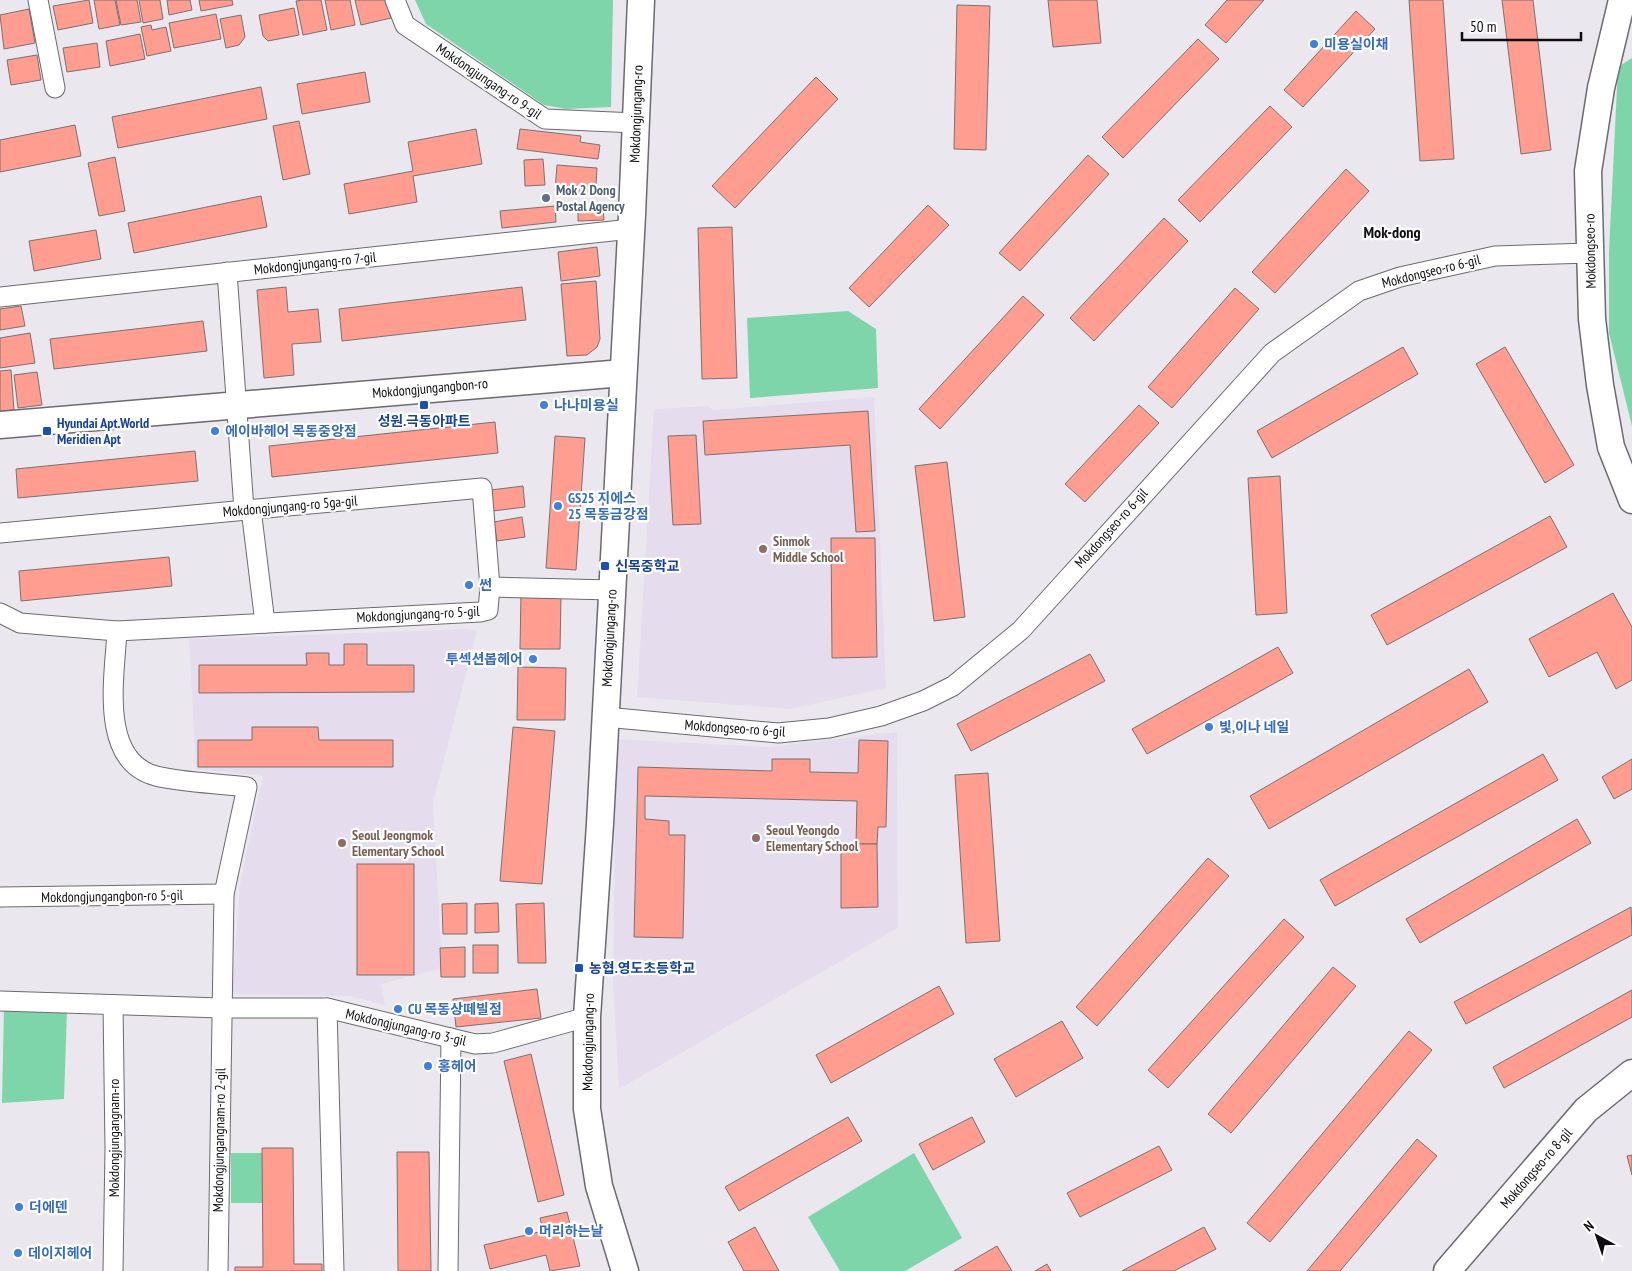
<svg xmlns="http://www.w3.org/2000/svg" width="1632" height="1271" font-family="'PT Sans Narrow','Noto Sans KR',sans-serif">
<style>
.built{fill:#e5dded}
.green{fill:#7dd5a9}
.building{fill:#fe9d90;stroke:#7b716f}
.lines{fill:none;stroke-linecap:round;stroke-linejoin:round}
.street-casing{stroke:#6c6970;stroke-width:21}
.secondary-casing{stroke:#6c6970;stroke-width:29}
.street{stroke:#fff;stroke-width:19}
.secondary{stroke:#fff;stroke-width:26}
.shop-dot{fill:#3f7fe0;stroke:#fff;stroke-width:2}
.service-dot{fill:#5c6f8a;stroke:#fff;stroke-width:2}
.transit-dot{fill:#1a4fb4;stroke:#fff;stroke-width:2}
.education-dot{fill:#8d6e63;stroke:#fff;stroke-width:2}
.labels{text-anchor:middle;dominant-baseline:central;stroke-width:4.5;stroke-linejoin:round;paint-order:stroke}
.shop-label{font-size:14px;font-weight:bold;fill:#366cbe;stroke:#fff;text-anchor:start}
.street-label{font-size:14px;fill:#0e0c0f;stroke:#fff}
.service-label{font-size:14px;font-weight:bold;fill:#4e5e75;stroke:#fff;text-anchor:start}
.transit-label{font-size:14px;font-weight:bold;fill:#164399;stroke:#fff;text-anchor:start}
.education-label{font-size:14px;font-weight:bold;fill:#785e54;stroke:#fff;text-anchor:start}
.quarter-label{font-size:16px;font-weight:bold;fill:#0e0c0f;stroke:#fff}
</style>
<rect width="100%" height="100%" fill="#ebe7ef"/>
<g class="built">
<polygon points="874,397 886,688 790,709 637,697 654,409 709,406 713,410"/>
<polygon points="466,629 477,631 433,802 442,968 381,984 385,1005 349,996 232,994 240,884 263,776 196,769 189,639"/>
<polygon points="897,732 898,928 619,1089 613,984 616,739 768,747"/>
</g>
<g class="green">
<polygon points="415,0 613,0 611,107 566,109 544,105 426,24"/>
<polygon points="1632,58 1632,426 1609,333 1609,252 1618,67"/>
<polygon points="848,311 876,329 878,388 750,398 747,318"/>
<polygon points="4,1007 67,1009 64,1099 2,1103"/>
<rect x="231" y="1153" width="32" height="50"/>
<polygon points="914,1153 962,1238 905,1271 840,1271 808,1217"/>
</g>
<g class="building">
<polygon points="89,0 93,23 58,30 53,6"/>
<polygon points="94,0 115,0 120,25 99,29"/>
<polygon points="116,0 137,0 141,22 121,25"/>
<polygon points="139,0 160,0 163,19 143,23"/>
<polygon points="167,0 190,0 192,10 169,15"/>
<polygon points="199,0 232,0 233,5 201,11"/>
<polygon points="303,0 321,0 327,30 303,35 296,1"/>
<polygon points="325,0 350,0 355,25 331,30"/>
<polygon points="355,0 386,0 391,18 361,25"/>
<polygon points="1048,0 1097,0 1101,43 1053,47"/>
<polygon points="1227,0 1264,0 1226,43 1205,25"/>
<polygon points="1409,0 1443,0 1454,159 1420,161"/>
<polygon points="1502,0 1533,0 1551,150 1521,154"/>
<polygon points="957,5 990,6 986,150 954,149"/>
<polygon points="294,8 299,35 268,41 263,36 259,15"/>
<polygon points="29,9 35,43 4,49 0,15"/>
<polygon points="1356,11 1375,29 1303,107 1284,90"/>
<polygon points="216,14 221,39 174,48 169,23"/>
<polygon points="241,15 245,37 239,45 226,48 220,19"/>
<polygon points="151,25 152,30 166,27 171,51 147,56 141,27"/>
<polygon points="140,34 145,59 110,66 106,41"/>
<polygon points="1198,39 1219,59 1123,158 1102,137"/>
<polygon points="97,43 100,67 67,72 63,48"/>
<polygon points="37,55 41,80 11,85 7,60"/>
<polygon points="365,72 370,102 302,114 297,84"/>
<polygon points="816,77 838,99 735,208 712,186"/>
<polygon points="261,87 267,119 118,148 112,117"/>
<polygon points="1270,106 1292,127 1200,222 1178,200"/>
<polygon points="299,121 310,174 283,180 273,126"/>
<polygon points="75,125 81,156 0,172 0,140"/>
<polygon points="476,129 482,164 413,176 417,202 349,214 344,184 413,171 408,142"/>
<polygon points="520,129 581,136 580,142 600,145 598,159 517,149"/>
<polygon points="1088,155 1109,174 1020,271 999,253"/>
<polygon points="115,157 125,211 99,216 88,163"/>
<polygon points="543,159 545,185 525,186 524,160"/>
<polygon points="557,165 597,168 596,186 588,193 555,191"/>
<polygon points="1346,169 1369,191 1275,293 1252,272"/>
<polygon points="261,196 267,227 134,253 128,223"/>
<polygon points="928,205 949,225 869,307 849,288"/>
<polygon points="555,206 556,222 502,228 500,211"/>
<polygon points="603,208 604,220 578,221 578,209"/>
<polygon points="1164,218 1188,241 1094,341 1070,318"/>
<polygon points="732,227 737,378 702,379 698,228"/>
<polygon points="96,230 101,259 34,271 29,241"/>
<polygon points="597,247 600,276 561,281 558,252"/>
<polygon points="596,281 600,339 597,347 587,355 567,356 561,284"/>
<polygon points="286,287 288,312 318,309 321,342 292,344 294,375 264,378 257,290"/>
<polygon points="522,287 526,320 342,341 339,309"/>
<polygon points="1235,288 1259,309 1172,408 1148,387"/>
<polygon points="1023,296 1044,315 940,429 919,409"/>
<polygon points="21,306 25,326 0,330 0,309"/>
<polygon points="203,321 207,351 54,369 50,339"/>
<polygon points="30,333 35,363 0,368 0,338"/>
<polygon points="1403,347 1418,374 1272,458 1257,431"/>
<polygon points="1505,347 1574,465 1545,483 1476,364"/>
<polygon points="11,370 14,410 0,411 0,371"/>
<polygon points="37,372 42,405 18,408 14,375"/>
<polygon points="1139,405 1159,423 1085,502 1065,484"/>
<polygon points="868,411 875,531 856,532 850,445 705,455 703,421"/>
<polygon points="495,422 498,453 272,477 269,446"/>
<polygon points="696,435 701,524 673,525 668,436"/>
<polygon points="555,436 585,438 576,570 546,568"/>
<polygon points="195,451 198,481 18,498 16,469"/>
<polygon points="947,462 965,617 934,621 915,466"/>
<polygon points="1280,476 1287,613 1256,615 1248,478"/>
<polygon points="523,486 525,507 493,511 491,490"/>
<polygon points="1550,516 1567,547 1387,645 1371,615"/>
<polygon points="522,517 525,537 497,541 494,522"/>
<polygon points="831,538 875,538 877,657 832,658"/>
<polygon points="169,557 172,586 21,601 19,571"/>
<polygon points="1613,593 1632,627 1632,680 1616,689 1597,652 1549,677 1529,639"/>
<polygon points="521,594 561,595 560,649 520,649"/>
<polygon points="344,644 367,644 367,665 414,665 414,692 199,693 199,665 307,665 306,653 329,653 329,665 344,665"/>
<polygon points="1278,647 1293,673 1147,754 1132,729"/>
<polygon points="1090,654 1105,681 971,751 957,724"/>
<polygon points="518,667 566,668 565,720 517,720"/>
<polygon points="1469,669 1488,702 1269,829 1250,796"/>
<polygon points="252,727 318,727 319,740 393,740 393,767 198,767 198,740 252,740"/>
<polygon points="513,727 555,731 542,884 500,881"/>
<polygon points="859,740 888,741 886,827 878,827 877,844 856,844 857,801 645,796 645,819 669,821 669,835 685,835 683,938 634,937 638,767 772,771 772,759 810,759 810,772 858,773"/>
<polygon points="1543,754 1558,780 1335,906 1320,880"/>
<polygon points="1632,759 1632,789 1614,799 1602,777"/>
<polygon points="988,773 1000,941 966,943 955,775"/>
<polygon points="1577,819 1591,843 1420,943 1406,919"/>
<polygon points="841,844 877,844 878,907 841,908"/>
<polygon points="1208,858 1229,876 1097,1026 1076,1007"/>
<rect x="357" y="864" width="57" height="111"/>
<polygon points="467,903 467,934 443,934 442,904"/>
<polygon points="498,903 499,932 475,933 475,904"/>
<polygon points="544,903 546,963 518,963 516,904"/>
<polygon points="1631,907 1632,935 1466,1024 1454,1002"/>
<polygon points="1284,919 1304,937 1168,1088 1148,1070"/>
<rect x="473" y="945" width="25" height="28"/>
<polygon points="465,947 465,977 441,977 440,948"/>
<polygon points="1333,967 1356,986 1231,1133 1208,1114"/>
<polygon points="939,986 954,1014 831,1083 816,1055"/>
<polygon points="537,989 541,1018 456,1027 453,999"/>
<polygon points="1632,990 1632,1017 1504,1088 1493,1067"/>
<polygon points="1062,1021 1083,1058 1016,1097 994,1059"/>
<polygon points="1409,1031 1432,1050 1270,1242 1247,1223"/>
<polygon points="531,1054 564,1195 538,1202 504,1061"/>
<polygon points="848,1117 862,1141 739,1211 725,1187"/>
<polygon points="972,1117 985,1142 933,1170 919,1144"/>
<polygon points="1417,1139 1437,1156 1340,1271 1307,1271"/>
<polygon points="1159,1146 1172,1170 1080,1217 1067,1193"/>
<polygon points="262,1148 293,1148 294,1264 322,1264 322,1271 235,1271 235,1267 263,1267"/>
<polygon points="397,1152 429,1152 431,1271 398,1271"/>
<polygon points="1632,1155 1632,1175 1627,1156"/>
<polygon points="567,1212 580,1266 550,1271 546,1255 490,1269 484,1245 543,1231 540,1218"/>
<polygon points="755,1227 779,1271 744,1271 728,1242"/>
<polygon points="1204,1227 1216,1249 1174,1271 1122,1271"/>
<polygon points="997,1246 1012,1271 954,1271"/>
<polygon points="1047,1264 1051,1271 1035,1271"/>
</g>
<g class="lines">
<g class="street-casing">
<g id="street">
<polyline points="38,0 55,88"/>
<polyline points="395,0 405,25 545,119 636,123"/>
<polyline points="227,272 244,510"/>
<polyline points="0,297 631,229"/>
<polyline points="251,509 265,623"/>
<polyline points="0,533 482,488 490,587"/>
<polyline points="0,613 20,623 117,631 480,612 488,610 490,587 611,590"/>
<path d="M117 631C115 674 98 761 156 776 185 783 217 783 247 787L224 894 218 1271"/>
<polyline points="605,717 778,733 829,728 881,716 923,701 953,686 1021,630 1272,353 1359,291 1400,277 1495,256 1590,253"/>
<polyline points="0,897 224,894"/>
<polyline points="0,1001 221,1008 327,1008 475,1044 493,1043 587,1017"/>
<polyline points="327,1008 334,1271"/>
<polyline points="113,1271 115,1148 113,1005"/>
<polyline points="448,1271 451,1038"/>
</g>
</g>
<g class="secondary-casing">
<g id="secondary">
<polyline points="1622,0 1601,88 1588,171 1592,319 1600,385 1611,447 1632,500"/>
<polyline points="0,425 623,373"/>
<polyline points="625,1271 599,1186 587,1109 587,1017 600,824 632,215 641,0"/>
<polyline points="1447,1271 1586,1110 1632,1073"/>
</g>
</g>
<use href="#street" class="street"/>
<use href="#secondary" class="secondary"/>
</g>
<g class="shop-dot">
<circle cx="1314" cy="44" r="5"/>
<circle cx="544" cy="405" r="5"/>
<circle cx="215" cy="431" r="5"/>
<circle cx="558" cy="506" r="5"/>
<circle cx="469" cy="585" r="5"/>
<circle cx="533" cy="659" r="5"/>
<circle cx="1209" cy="727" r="5"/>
<circle cx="398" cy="1009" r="5"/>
<circle cx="428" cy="1066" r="5"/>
<circle cx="19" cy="1207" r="5"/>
<circle cx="529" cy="1231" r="5"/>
<circle cx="18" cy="1253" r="5"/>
</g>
<circle class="service-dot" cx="546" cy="198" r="5"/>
<g class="transit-dot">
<rect x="419" y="400" width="10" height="10" rx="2.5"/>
<rect x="42" y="426" width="10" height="10" rx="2.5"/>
<rect x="600" y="561" width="10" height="10" rx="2.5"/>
<rect x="574" y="963" width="10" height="10" rx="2.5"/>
</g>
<g class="education-dot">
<circle cx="763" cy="549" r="5"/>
<circle cx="756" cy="838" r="5"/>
<circle cx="342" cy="843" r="5"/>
</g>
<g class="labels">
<g class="shop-label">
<text x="1324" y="44">미용실이채</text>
<text x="554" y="405">나나미용실</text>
<text x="225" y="431">에이바헤어 목동중앙점</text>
<text x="568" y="498">GS25 지에스<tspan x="568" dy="16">25 목동금강점</tspan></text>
<text x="479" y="585">썬</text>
<text x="523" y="659" text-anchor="end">투섹션봅헤어</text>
<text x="1219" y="727">빛,이나 네일</text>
<text x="408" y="1009">CU 목동상떼빌점</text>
<text x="438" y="1066">홍헤어</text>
<text x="29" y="1207">더에덴</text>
<text x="539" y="1231">머리하는날</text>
<text x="28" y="1253">데이지헤어</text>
</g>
<g class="street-label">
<text transform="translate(489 81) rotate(34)">Mokdongjungang-ro 9-gil</text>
<text transform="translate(636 114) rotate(-88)">Mokdongjungang-ro</text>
<text transform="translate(1590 251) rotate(-91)">Mokdongseo-ro</text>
<text transform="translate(315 263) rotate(-6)">Mokdongjungang-ro 7-gil</text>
<text transform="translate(1431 271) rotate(-14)">Mokdongseo-ro 6-gil</text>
<text transform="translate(430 388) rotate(-5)">Mokdongjungangbon-ro</text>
<text transform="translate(290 506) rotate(-5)">Mokdongjungang-ro 5ga-gil</text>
<text transform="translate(1111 528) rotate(-48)">Mokdongseo-ro 6-gil</text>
<text transform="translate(418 614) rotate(-3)">Mokdongjungang-ro 5-gil</text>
<text transform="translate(609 638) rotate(-87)">Mokdongjungang-ro</text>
<text transform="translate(735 728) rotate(4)">Mokdongseo-ro 6-gil</text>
<text transform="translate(112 896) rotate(-1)">Mokdongjungangbon-ro 5-gil</text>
<text transform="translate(406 1027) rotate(13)">Mokdongjungang-ro 3-gil</text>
<text transform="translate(588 1042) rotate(-89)">Mokdongjungang-ro</text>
<text transform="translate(114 1138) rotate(-90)">Mokdongjungangnam-ro</text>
<text transform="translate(219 1140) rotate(-89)">Mokdongjungangnam-ro 2-gil</text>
<text transform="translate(1536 1168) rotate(-49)">Mokdongseo-ro 8-gil</text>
</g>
<g class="service-label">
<text x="556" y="190">Mok 2 Dong<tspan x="556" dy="16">Postal Agency</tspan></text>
</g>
<g class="transit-label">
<text x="424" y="421" text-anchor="middle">성원.극동아파트</text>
<text x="57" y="423">Hyundai Apt.World<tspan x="57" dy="16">Meridien Apt</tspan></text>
<text x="615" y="566">신목중학교</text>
<text x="589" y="968">농협.영도초등학교</text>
</g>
<g class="education-label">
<text x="773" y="541">Sinmok<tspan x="773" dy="16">Middle School</tspan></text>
<text x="766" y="830">Seoul Yeongdo<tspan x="766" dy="16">Elementary School</tspan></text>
<text x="352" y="835">Seoul Jeongmok<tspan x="352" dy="16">Elementary School</tspan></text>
</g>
<g class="quarter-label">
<text x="1392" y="232">Mok-dong</text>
</g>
</g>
<g transform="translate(1597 1236) rotate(320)" stroke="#ffffff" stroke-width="4" paint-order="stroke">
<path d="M0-4L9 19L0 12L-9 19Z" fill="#0e0c0f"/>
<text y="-8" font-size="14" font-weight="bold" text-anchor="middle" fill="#0e0c0f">N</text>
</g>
<path d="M1462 32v8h119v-8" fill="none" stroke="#0e0c0f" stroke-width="2.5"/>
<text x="1470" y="32" font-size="15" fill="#0e0c0f" stroke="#ffffff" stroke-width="4" paint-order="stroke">50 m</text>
</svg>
